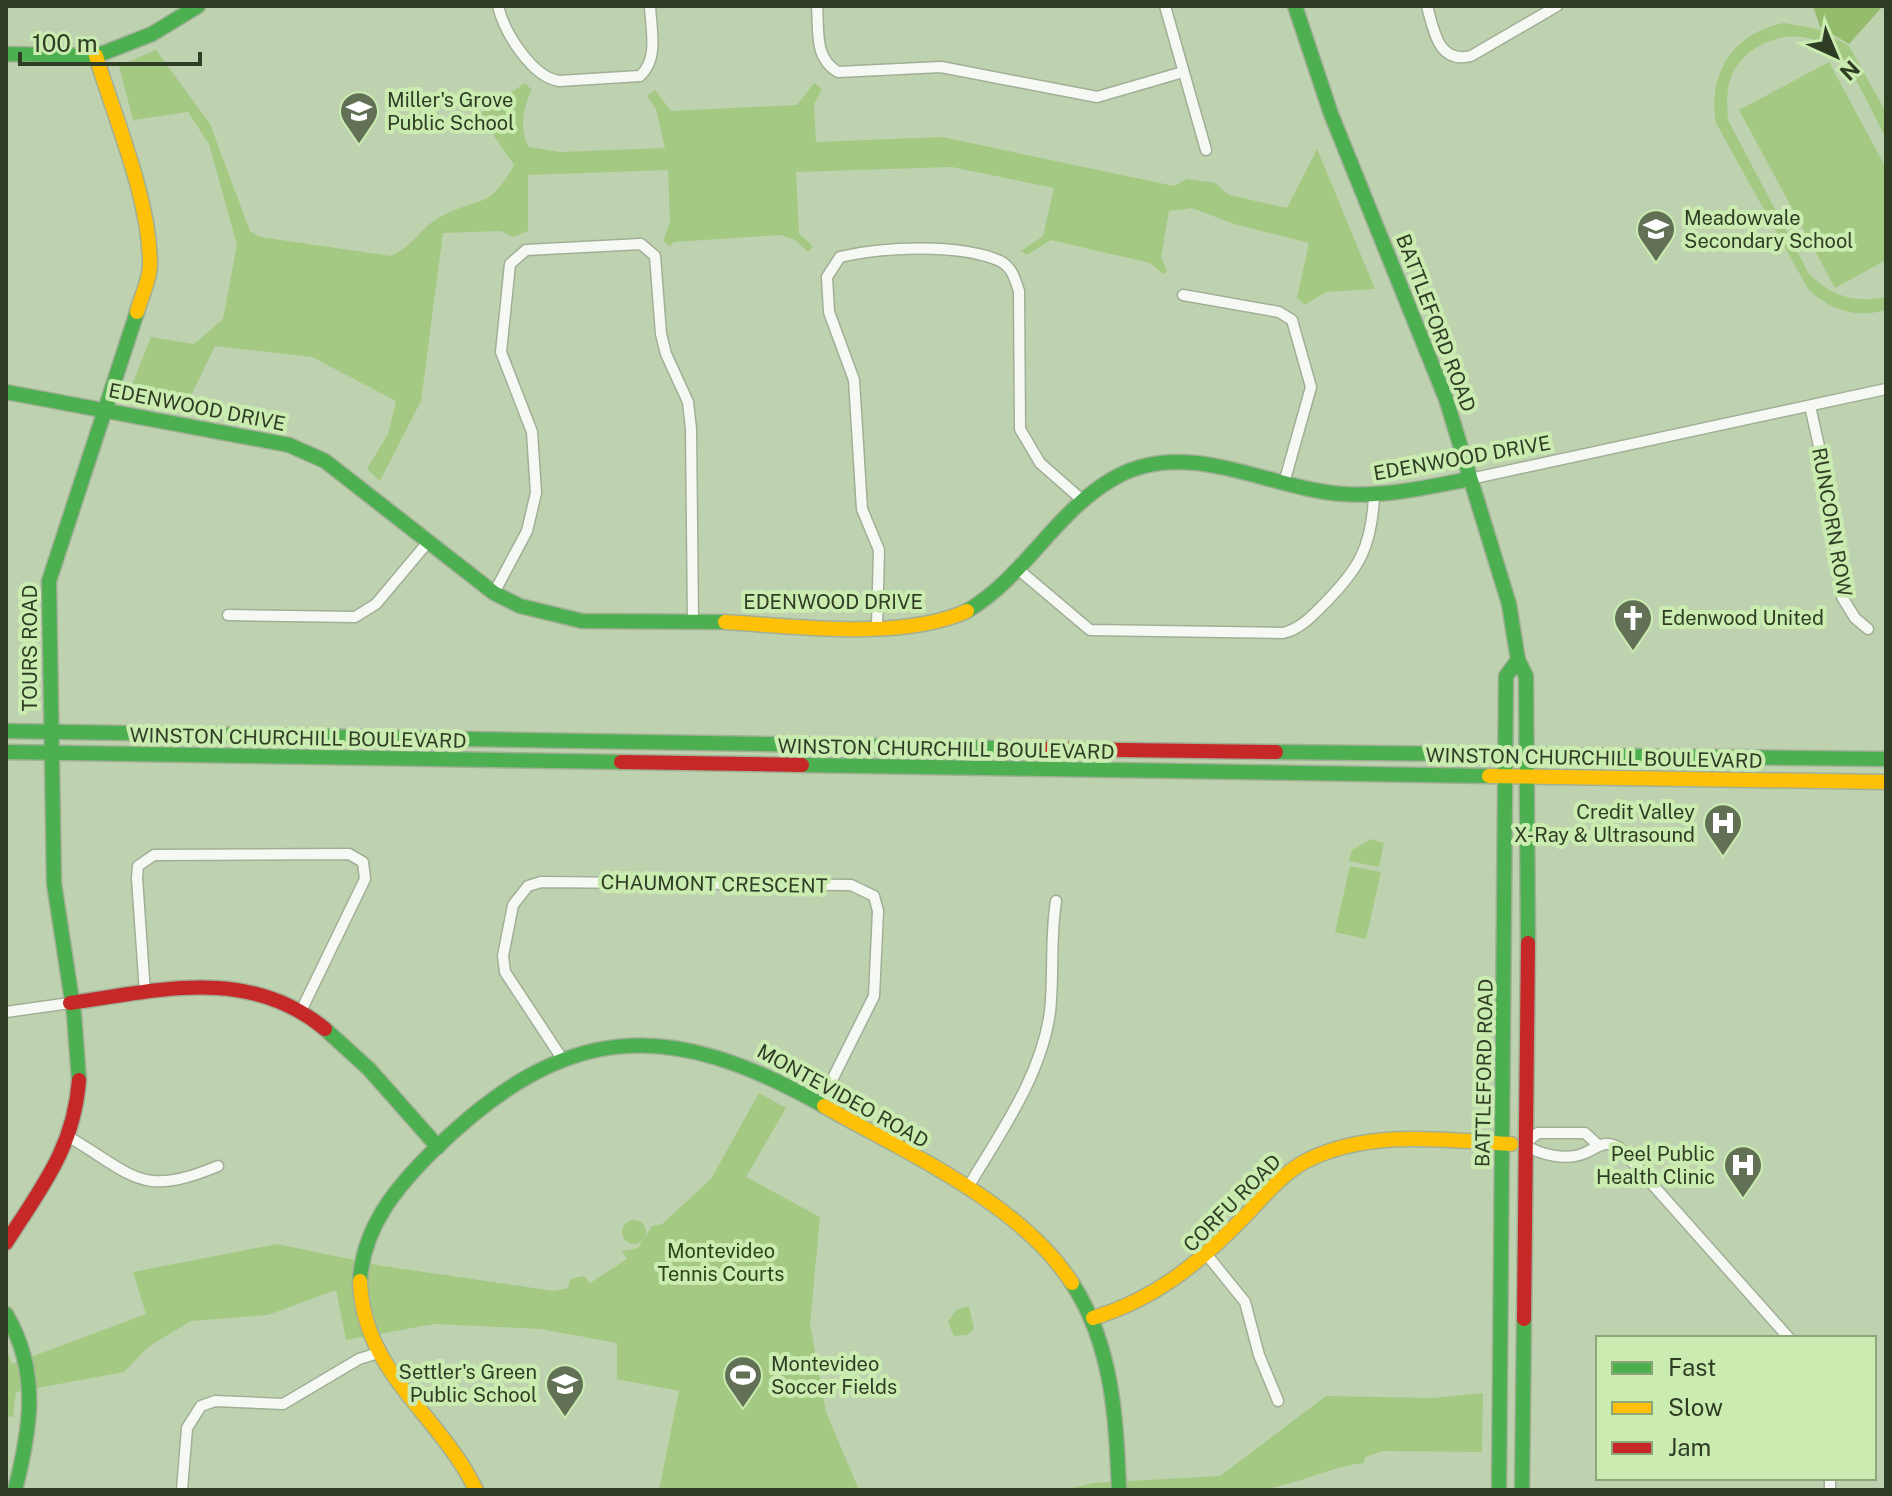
<svg xmlns="http://www.w3.org/2000/svg" width="1892" height="1496" font-family="'Public Sans',sans-serif">
<style>
.green{fill:#a4c983}
.forest{fill:#94bc6c}
.lines{fill:none;stroke-linecap:round;stroke-linejoin:round}
.street-casing{stroke:#a1af96;stroke-width:13}
.fast-casing{stroke:#a1af96;stroke-width:17}
.slow-casing{stroke:#a1af96;stroke-width:17}
.jam-casing{stroke:#a1af96;stroke-width:17}
.street{stroke:#f5f8f3;stroke-width:10}
.fast{stroke:#4caf50;stroke-width:14}
.slow{stroke:#ffc107;stroke-width:14}
.jam{stroke:#c62828;stroke-width:14}
.labels{text-anchor:middle;dominant-baseline:central;stroke-width:8;stroke-linejoin:round;paint-order:stroke}
.poi-label{font-size:20px;fill:#303d25;stroke:#caecb0;text-anchor:start}
.street-label{font-size:20px;fill:#303d25;stroke:#caecb0}
.park-label{font-size:20px;fill:#2c4315;stroke:#caecb0}
</style>
<rect width="100%" height="100%" fill="#bfd2b0"/>
<g class="green">
<path d="M1784 23 1818 29 1849 46 1886 112V138C1870 109 1856 70 1830 49 1799 23 1746 40 1731 77 1726 91 1727 105 1728 120L1809 274C1833 297 1854 303 1886 297V310C1856 319 1830 310 1808 289L1716 123C1707 74 1734 32 1784 23Z"/>
<path d="M156 50 210 124 250 231 260 237 391 256C415 245 421 227 440 217 481 195 487 212 514 165L479 114 525 83 532 90C523 106 519 131 529 147L560 152 665 148 656 109 647 96 655 90 671 111 797 105 814 83 822 89 814 104 816 142 942 137 1174 186 1187 179 1215 183 1229 195 1287 208 1317 149 1375 289 1326 292 1305 305 1297 298 1309 243 1234 224 1192 208 1169 211 1161 257 1167 271 1163 274 1150 263 1051 240 1027 255 1021 251 1043 236 1054 188 952 167 796 172 799 234 813 246 808 252 795 240 781 235 674 242 670 246 663 241 670 222 668 170 528 175V231L513 237 501 231 443 233 421 401 380 481 367 469 388 434 396 401 312 357 215 346 186 406 128 395 151 337 194 344 223 319 237 245 209 144 188 112 133 120 119 66Z"/>
<polygon points="1829,62 1886,168 1886,260 1835,288 1739,110"/>
<polygon points="1371,839 1384,843 1379,867 1349,861 1352,850"/>
<polygon points="1350,866 1381,872 1366,939 1335,932"/>
<polygon points="759,1093 786,1108 746,1177 820,1217 810,1324 826,1412 859,1490 659,1490 679,1391 617,1379 617,1343 541,1329 434,1324 346,1340 336,1290 268,1315 191,1321 148,1347 124,1372 16,1392 13,1417 6,1416 6,1348 12,1364 146,1314 133,1272 277,1244 383,1266 554,1291 568,1288 570,1279 584,1276 590,1283 627,1259 622,1251 638,1248 652,1226 662,1224 711,1179"/>
<circle cx="634" cy="1232" r="12"/>
<polygon points="969,1306 974,1329 967,1335 954,1336 948,1322 956,1310"/>
<path d="M1483 1393 1482 1452 1383 1451 1365 1457 1364 1463C1327 1467 1294 1487 1256 1490 1193 1494 1127 1490 1064 1490L1093 1483 1220 1476 1326 1396 1433 1398Z"/>
</g>
<polygon class="forest" points="1813,6 1883,6 1849,44 1820,27"/>
<g class="lines">
<g class="street-casing">
<g id="street">
<path d="M498 6C504 32 532 77 559 81L640 76C659 59 651 30 650 6"/>
<path d="M817 6C819 32 814 58 838 72L941 67 1097 97 1183 72"/>
<polyline points="1165,6 1206,150"/>
<path d="M1427 6C1434 31 1438 64 1471 56L1557 6"/>
<polyline points="1183,295 1279,312 1292,320 1311,387 1284,483"/>
<polyline points="1810,406 1829,491 1842,597 1855,618 1868,629"/>
<polyline points="1470,479 1886,389"/>
<path d="M1019 570 1090 630 1283 633C1300 629 1311 617 1323 605 1359 569 1372 547 1374 495"/>
<polyline points="494,593 527,531 536,493 532,432 501,352 510,264 526,250 641,244 655,256 661,334 666,354 688,402 691,429 693,621"/>
<polyline points="228,615 355,617 376,604 428,542"/>
<path d="M877 625 879 550 862 509 854 380 829 312 827 277 840 257C882 247 959 243 1000 261 1012 267 1015 279 1019 291L1020 429 1040 463 1081 499"/>
<polyline points="145,993 137,878 138,866 154,855 349,854 363,862 365,879 301,1011"/>
<polyline points="6,1012 70,1003"/>
<polyline points="563,1060 505,972 503,956 513,905 528,886 541,882 851,885 874,896 878,911 874,996 820,1104"/>
<path d="M69 1137C135 1176 141 1198 218 1166"/>
<path d="M1597 1144 1585 1133H1538L1524 1144C1539 1155 1567 1161 1585 1153 1599 1147 1604 1139 1620 1148L1789 1338"/>
<path d="M967 1189C1000 1133 1041 1077 1050 1012 1054 975 1050 938 1056 901"/>
<polyline points="1207,1255 1245,1302 1259,1355 1278,1401"/>
<polyline points="1830,1478 1830,1490"/>
<polyline points="182,1490 187,1428 201,1406 215,1401 283,1404 359,1359 375,1354"/>
</g>
</g>
<g class="fast-casing">
<g id="fast">
<polyline points="1295,6 1331,114 1446,399 1509,604 1518,660 1526,676 1528,943"/>
<polyline points="6,54 96,56 152,34 198,6"/>
<polyline points="6,392 289,445 325,461 494,593 520,606 582,621 725,622"/>
<path d="M967 611C1026 576 1056 510 1116 477 1189 437 1268 489 1343 494 1386 497 1428 487 1470 479"/>
<polyline points="6,731 1048,749"/>
<polyline points="6,752 621,762"/>
<polyline points="1276,752 1886,759"/>
<polyline points="802,765 1489,776"/>
<polyline points="325,1029 369,1069 438,1147"/>
<polyline points="79,1080 74,1014 54,883 49,581 137,312"/>
<path d="M360 1281C363 1226 398 1185 436 1148 567 1021 668 1018 824 1106"/>
<path d="M1072 1283C1113 1346 1116 1418 1119 1490"/>
<path d="M6 1314C40 1372 31 1427 15 1490"/>
<polyline points="1499,1490 1506,676 1518,660"/>
<polyline points="1522,1490 1524,1319"/>
</g>
</g>
<g class="slow-casing">
<g id="slow">
<path d="M96 56C115 119 150 199 150 265 150 280 141 297 137 312"/>
<path d="M725 622C796 626 901 641 967 611"/>
<polyline points="1489,776 1886,782"/>
<path d="M824 1106C905 1152 1021 1203 1072 1283"/>
<path d="M360 1281C363 1373 439 1413 476 1490"/>
<path d="M1093 1318C1155 1299 1198 1264 1243 1218 1263 1198 1281 1174 1306 1161 1369 1129 1443 1140 1511 1144"/>
</g>
</g>
<g class="jam-casing">
<g id="jam">
<polyline points="1048,749 1276,752"/>
<polyline points="621,762 802,765"/>
<path d="M70 1003C159 990 249 966 325 1029"/>
<path d="M6 1243C41 1188 74 1148 79 1080"/>
<polyline points="1524,1319 1528,943"/>
</g>
</g>
<use href="#street" class="street"/>
<use href="#fast" class="fast"/>
<use href="#slow" class="slow"/>
<use href="#jam" class="jam"/>
</g>
<defs>
<g id="school-pin" transform="scale(2)"><path d="M0 17L-7.5 6A9.5 9.5 0 1 1 7.5 6Z" fill="#627156" stroke="#caecb0"/><path d="M0-5L7-2L0 1L-7-2ZM-4 1L0 2.5L4 1V4Q0 6-4 4Z" fill="#fff"/></g>
<g id="church-pin" transform="scale(2)"><path d="M0 17L-7.5 6A9.5 9.5 0 1 1 7.5 6Z" fill="#627156" stroke="#caecb0"/><path d="M-1.2-6h2.4v3.5h3.3v2.4h-3.3V6h-2.4V-.1h-3.3v-2.4h3.3Z" fill="#fff"/></g>
<g id="hospital-pin" transform="scale(2)"><path d="M0 17L-7.5 6A9.5 9.5 0 1 1 7.5 6Z" fill="#627156" stroke="#caecb0"/><path d="M-5-5h3v3.5h4V-5h3V5h-3V1.5h-4V5h-3Z" fill="#fff"/></g>
<g id="stadium-pin" transform="scale(2)"><path d="M0 17L-7.5 6A9.5 9.5 0 1 1 7.5 6Z" fill="#627156" stroke="#caecb0"/><path d="M0-5a6.5 5 0 1 0 0 10a6.5 5 0 1 0 0-10ZM-3.5-1.8h7v3.6h-7Z" fill="#fff"/></g>
</defs>
<g fill-rule="evenodd">
<use href="#school-pin" x="359" y="111"/>
<use href="#school-pin" x="1656" y="229"/>
<use href="#church-pin" x="1633" y="618"/>
<use href="#hospital-pin" x="1723" y="823"/>
<use href="#hospital-pin" x="1743" y="1165"/>
<use href="#stadium-pin" x="743" y="1375"/>
<use href="#school-pin" x="565" y="1384"/>
</g>
<g class="labels">
<g class="poi-label">
<text x="387" y="100">Miller's Grove<tspan x="387" dy="23">Public School</tspan></text>
<text x="1684" y="218">Meadowvale<tspan x="1684" dy="23">Secondary School</tspan></text>
<text x="1661" y="618">Edenwood United</text>
<text x="1695" y="812" text-anchor="end">Credit Valley<tspan x="1695" dy="23">X-Ray &amp; Ultrasound</tspan></text>
<text x="1715" y="1154" text-anchor="end">Peel Public<tspan x="1715" dy="23">Health Clinic</tspan></text>
<text x="771" y="1364">Montevideo<tspan x="771" dy="23">Soccer Fields</tspan></text>
<text x="537" y="1372" text-anchor="end">Settler's Green<tspan x="537" dy="23">Public School</tspan></text>
</g>
<g class="street-label">
<text transform="translate(1436 323) rotate(69)">BATTLEFORD ROAD</text>
<text transform="translate(197 407) rotate(11)">EDENWOOD DRIVE</text>
<text transform="translate(1462 458) rotate(-10)">EDENWOOD DRIVE</text>
<text transform="translate(1832 522) rotate(80)">RUNCORN ROW</text>
<text x="833" y="602">EDENWOOD DRIVE</text>
<text transform="translate(30 648) rotate(-90)">TOURS ROAD</text>
<text transform="translate(298 738) rotate(1)">WINSTON CHURCHILL BOULEVARD</text>
<text transform="translate(946 749) rotate(1)">WINSTON CHURCHILL BOULEVARD</text>
<text transform="translate(1594 758) rotate(1)">WINSTON CHURCHILL BOULEVARD</text>
<text transform="translate(714 884) rotate(1)">CHAUMONT CRESCENT</text>
<text transform="translate(1484 1073) rotate(-89)">BATTLEFORD ROAD</text>
<text transform="translate(843 1096) rotate(29)">MONTEVIDEO ROAD</text>
<text transform="translate(1232 1203) rotate(-45)">CORFU ROAD</text>
</g>
<g class="park-label">
<text x="721" y="1251">Montevideo<tspan x="721" dy="23">Tennis Courts</tspan></text>
</g>
</g>
<rect width="1892" height="1496" fill="none" stroke="#303d25" stroke-width="16"/>
<rect x="1596" y="1336" width="280" height="144" fill="#caecb0" stroke="#8ca678" stroke-width="2"/>
<rect x="1612" y="1362" width="40" height="12" fill="#4caf50" stroke="#8ca678" stroke-width="2"/>
<text x="1668" y="1376" font-size="24" fill="#303d25">Fast</text>
<rect x="1612" y="1402" width="40" height="12" fill="#ffc107" stroke="#8ca678" stroke-width="2"/>
<text x="1668" y="1416" font-size="24" fill="#303d25">Slow</text>
<rect x="1612" y="1442" width="40" height="12" fill="#c62828" stroke="#8ca678" stroke-width="2"/>
<text x="1668" y="1456" font-size="24" fill="#303d25">Jam</text>
<g transform="translate(1836 56) rotate(136)" stroke="#caecb0" stroke-width="6" paint-order="stroke">
<path d="M0-6L14 30L0 20L-14 30Z" fill="#303d25"/>
<text y="-12" font-size="22" font-weight="bold" text-anchor="middle" fill="#303d25">N</text>
</g>
<path d="M20 52v12h180v-12" fill="none" stroke="#303d25" stroke-width="4"/>
<text x="32" y="52" font-size="24" fill="#303d25" stroke="#caecb0" stroke-width="6" paint-order="stroke">100 m</text>
</svg>
